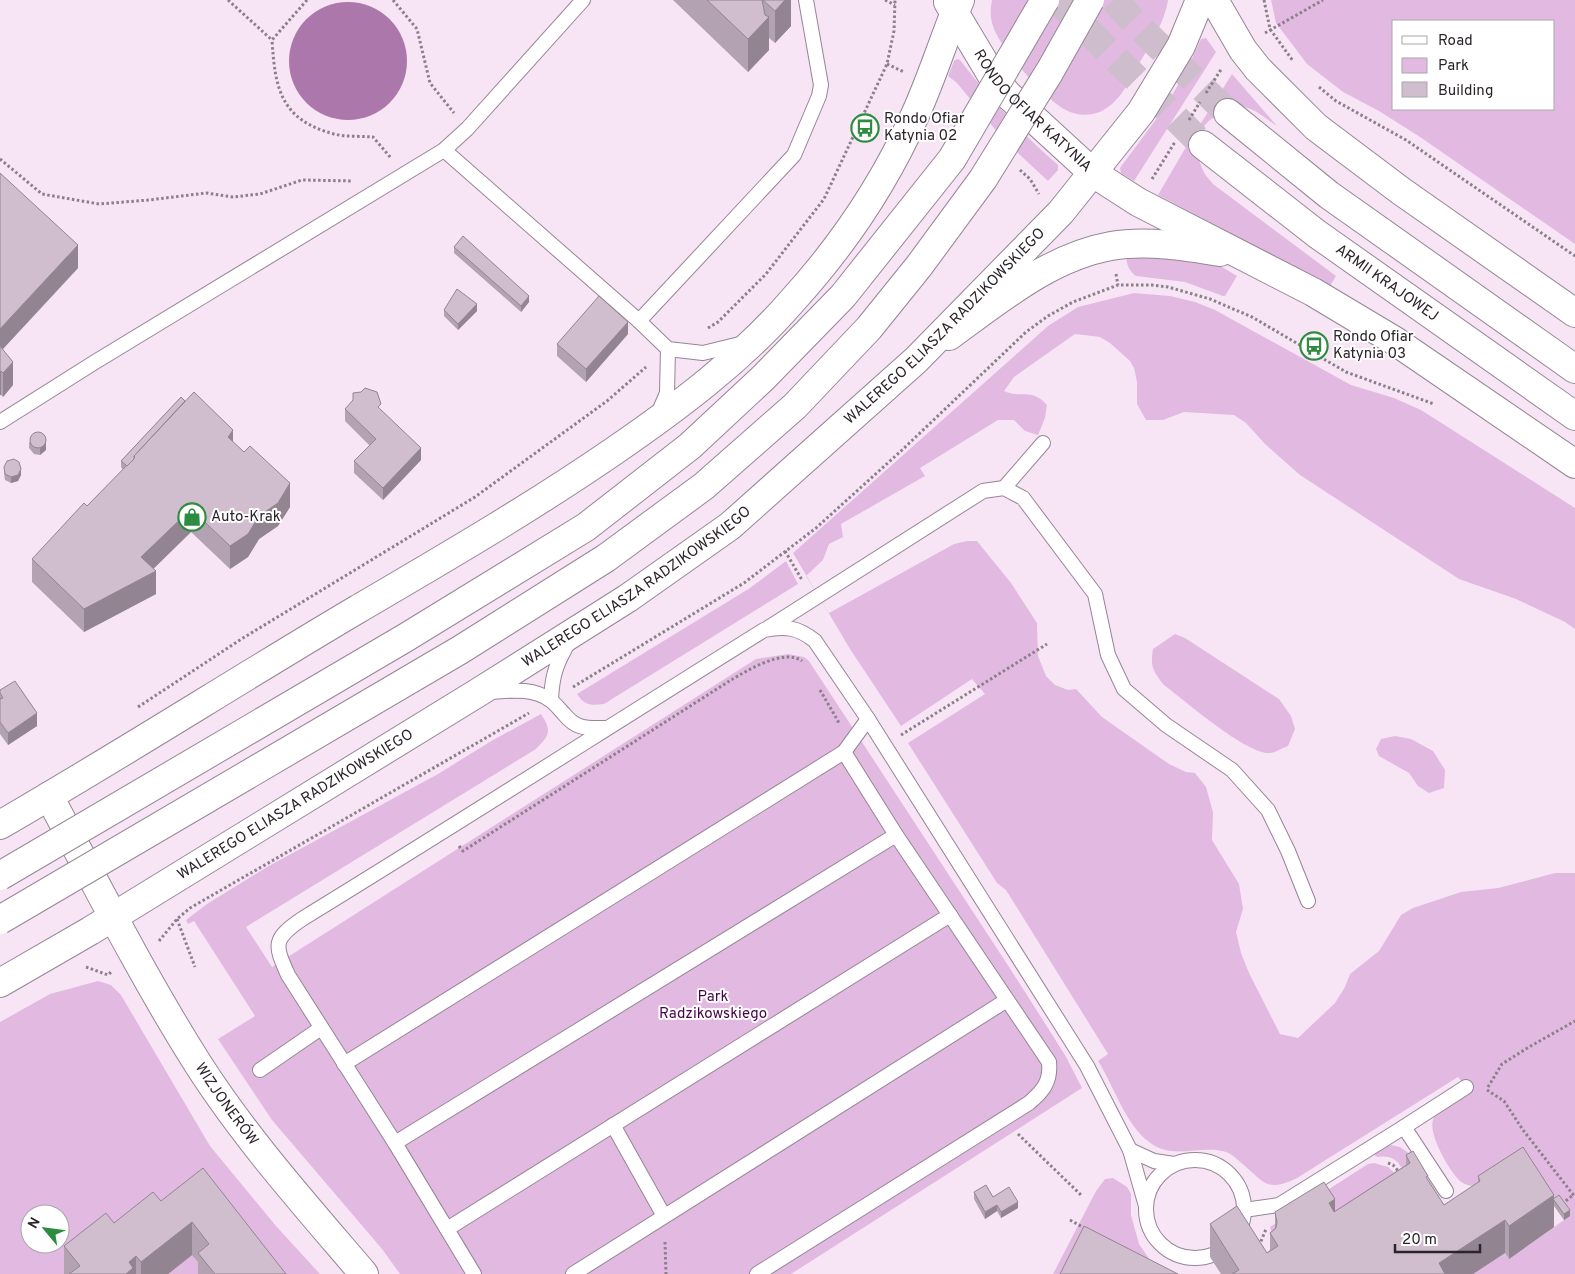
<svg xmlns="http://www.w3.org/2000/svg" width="1575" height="1274" font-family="Overpass,sans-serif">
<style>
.green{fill:#e2bae1;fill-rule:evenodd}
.water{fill:#ac78ac}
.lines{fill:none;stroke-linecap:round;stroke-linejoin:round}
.secondary-tunnel{stroke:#cebecd;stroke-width:28;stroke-dasharray:28 14;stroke-linecap:butt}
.lane-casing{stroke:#958595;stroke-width:16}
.street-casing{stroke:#958595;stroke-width:30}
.secondary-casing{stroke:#958595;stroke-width:30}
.primary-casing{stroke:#958595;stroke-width:30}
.path{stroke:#8b7f8a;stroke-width:3;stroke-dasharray:2.5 2.5;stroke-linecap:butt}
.lane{stroke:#fff;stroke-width:14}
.street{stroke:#fff;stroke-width:28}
.secondary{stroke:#fff;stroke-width:28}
.primary{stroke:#fff;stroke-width:28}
.primary-bridge-casing{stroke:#958595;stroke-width:30;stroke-linecap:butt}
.primary-bridge{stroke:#fff;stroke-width:28}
.wall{fill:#b3a3b2}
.shaded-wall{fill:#928591}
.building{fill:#d0becf;stroke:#928591}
.labels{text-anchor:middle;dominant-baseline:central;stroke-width:4;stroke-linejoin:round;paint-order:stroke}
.street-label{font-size:15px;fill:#2b242a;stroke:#fff}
.poi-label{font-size:15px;fill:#2b242a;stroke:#fff;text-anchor:start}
.park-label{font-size:15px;fill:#47034a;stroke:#fff}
</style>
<rect width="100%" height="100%" fill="#f7e5f6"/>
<g class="green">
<path d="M992 0H1168C1165 21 1151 44 1140 62 1129 82 1117 109 1093 114 1084 116 1072 114 1064 109 1045 99 999 47 993 26 990 17 990 10 992 0Z"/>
<path d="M1271 0H1575V244L1420 137 1379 111 1343 92 1307 64 1276 23ZM1394 21H1554V109H1394Z"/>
<polygon points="1206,38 1216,52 1134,181 1121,173 1120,168 1166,106 1187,69 1201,39"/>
<path d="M957 59 960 60C990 99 1021 133 1058 165V170L1048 181 1003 139 957 83 948 76 954 61Z"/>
<path d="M1232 74 1277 126C1267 120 1255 108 1243 107 1239 107 1232 110 1228 111 1200 119 1191 142 1202 168 1204 174 1209 179 1213 184L1336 276 1330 286 1158 195 1186 147Z"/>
<path d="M1131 254 1210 262 1222 267 1237 276 1225 296H1223L1185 282 1136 276C1130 272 1125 263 1127 256Z"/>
<path d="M1134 293 1170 296 1195 302 1215 310 1351 385 1394 398 1421 410 1575 508V629L1565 622 1516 599 1459 579 1300 475 1265 444 1246 423 1234 415 1184 412 1163 420H1146L1137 404V382L1134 368 1130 361 1110 343 1100 337 1075 334 1014 377 1004 391C1022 399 1031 387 1047 405L1045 418 1038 435 1025 431 1014 420H998L920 468 925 476 841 524 843 537 829 544 823 560 806 576 829 613 954 544 967 541H977L1011 583 1037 623 1038 656 1046 676 1055 685 1068 690 1076 689 1102 717 1169 764 1186 772 1195 773 1206 787 1213 812 1212 840 1239 884 1243 909 1236 932 1241 953 1249 973 1280 1034 1298 1038 1335 1003 1345 987 1350 974 1379 951 1401 915 1413 908 1461 892 1498 888 1555 873H1575V1274H1473L1505 1253 1509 1259 1564 1220 1521 1158 1477 1186C1470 1186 1464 1185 1459 1180 1449 1170 1428 1134 1433 1120 1436 1110 1460 1098 1470 1092L1458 1077 1297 1178C1265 1194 1263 1180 1239 1161 1235 1157 1231 1154 1226 1152 1201 1144 1173 1161 1149 1142 1125 1124 1114 1086 1098 1061L1108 1054 1006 890 997 883 908 743 985 694 972 679 901 726 850 649 793 553 1048 326 1078 307Z"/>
<path d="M786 561 798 584 604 704C591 706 584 705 577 694L750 588Z"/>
<path d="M1175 634 1185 638 1279 699 1291 716 1295 729 1288 746C1282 748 1275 753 1270 753 1247 755 1184 700 1164 685 1153 671 1150 667 1153 649Z"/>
<path d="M788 654 804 657 809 661 1011 970 1065 1055 1082 1088 791 1274H400L382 1249 272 1120 218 1039 255 1016 194 921 188 924 186 920 207 904 267 867 438 774 493 740 541 714C552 731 550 735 536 749L246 927 272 967 756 659Z"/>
<polygon points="1395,736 1411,739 1433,751 1445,770 1444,788 1429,793 1418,786 1409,773 1379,756 1376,749 1381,739"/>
<path d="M98 981 111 985 121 995 210 1146 276 1226 320 1274H0V1022L50 994ZM30 1214H60V1244H30Z"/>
<path d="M1391 1145 1400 1147 1413 1156 1438 1196C1430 1192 1419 1188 1413 1183 1400 1170 1400 1153 1377 1157L1373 1153 1384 1147Z"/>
<polygon points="1374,1163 1388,1167 1399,1177 1275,1244 1270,1227 1368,1164"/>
<polygon points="1113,1178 1127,1187 1131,1194 1131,1215 1139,1244 1152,1263 1178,1274 1053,1274 1096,1191 1105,1179"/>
</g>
<circle class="water" cx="348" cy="61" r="59"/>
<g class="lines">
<g class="secondary-tunnel">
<polyline points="1057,0 1203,145"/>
<polyline points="1114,0 1135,23 1228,113"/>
</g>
<g class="lane-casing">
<g id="lane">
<polyline points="444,150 639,321"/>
<polyline points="744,343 703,353 668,349 639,321 794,155 819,96 821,85 806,0"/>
<polyline points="658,414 667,393 668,349"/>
<polyline points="0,422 95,362 444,150 467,129 583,0"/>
<polyline points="1004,488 1043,443"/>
<polyline points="768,628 983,491 1004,488 1023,498 1095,594 1108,655 1124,689 1166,725 1232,770 1268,810 1288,851 1308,901"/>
<path d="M489 692C509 691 532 687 550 700 555 703 560 710 564 714 577 730 587 728 606 728"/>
<path d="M551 700C552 674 557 662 570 640"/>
<polyline points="344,1064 844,752 868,719"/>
<polyline points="260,1070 321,1028"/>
<polyline points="613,1125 664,1216"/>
<polyline points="1404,1127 1466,1087"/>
<polyline points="395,1143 896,835"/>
<polyline points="1130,1150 1154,1161 1174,1164"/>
<circle cx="1195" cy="1209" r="49"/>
<polyline points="1244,1210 1279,1205 1404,1127 1446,1191"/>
<polyline points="447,1229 950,915"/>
<path d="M474 1274 395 1143 288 975C274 944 273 939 302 919 457 824 610 726 764 630 785 626 798 627 815 641L868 719 1087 1066 1130 1150 1146 1206"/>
<polyline points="573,1274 1007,1000"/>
<path d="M757 1274 1029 1103C1043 1091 1051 1082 1049 1062L896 835 844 752"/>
</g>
</g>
<g class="street-casing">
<g id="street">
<path id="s1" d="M49 796C97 886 143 977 198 1064 246 1139 306 1206 364 1274"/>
</g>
</g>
<g class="secondary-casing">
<g id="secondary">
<polyline points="1214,0 1243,50 1258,69 1316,127 1401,191 1575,313"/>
<polyline points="1228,113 1329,195 1575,369"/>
<path id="s2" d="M1203 145 1317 234 1575 416"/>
<polyline points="1093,173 1138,202 1313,292 1395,341 1575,464"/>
<path d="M949 336C998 301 1049 257 1111 246 1146 240 1185 246 1220 252"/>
</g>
</g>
<g class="primary-casing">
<g id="primary">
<path id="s3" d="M948 2 991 74 1007 94 1093 173"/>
<path d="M0 825C121 755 238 680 358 609 445 558 531 508 614 451 678 407 741 360 793 300 842 246 885 182 915 115 932 78 944 38 960 0"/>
<path id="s4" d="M0 983 90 931 479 692 628 598 730 526 916 360 1061 212 1141 112 1181 46 1200 0"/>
</g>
</g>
<g class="path">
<polyline points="228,0 272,40"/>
<path d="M307 0 272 40C275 89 281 120 334 134 346 137 361 136 373 137L391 158"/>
<polyline points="393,0 417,29 430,83 454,113"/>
<polyline points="885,0 895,5"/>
<polyline points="1264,0 1270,29 1293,61"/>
<polyline points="1265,33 1323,0"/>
<polyline points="887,64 904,72"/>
<polyline points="1319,87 1336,101 1406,140 1575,256"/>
<polyline points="1206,93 1222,68"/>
<polyline points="1189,120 1200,102"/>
<polyline points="0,159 42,194 99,204 149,200 206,193 233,197 260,194 302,180 352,181"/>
<polyline points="1020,170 1030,179 1039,194"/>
<polyline points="1152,179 1175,142"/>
<polyline points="1116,274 1118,285"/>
<polyline points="708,328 718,322 766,274 824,199 887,64 894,31 895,0"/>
<polyline points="785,551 802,580"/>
<polyline points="573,687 744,583 816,528 901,451 1026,332 1048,316 1073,302 1118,285 1152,285 1168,287 1210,299 1252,317 1346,372 1434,404"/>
<polyline points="820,690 838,721 838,723"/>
<polyline points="138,707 243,638 475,497 607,401 646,367"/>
<polyline points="901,735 1047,644"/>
<path d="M459 846 463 851 731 680C748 670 784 648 802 661"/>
<polyline points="177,919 195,967"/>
<polyline points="159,941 177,919 190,908 529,713"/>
<polyline points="86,967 108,975 112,971"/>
<polyline points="1488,1087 1502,1064 1529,1047 1575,1021"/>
<polyline points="1487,1090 1504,1101 1523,1130 1575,1197"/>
<polyline points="1018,1134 1081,1195"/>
<polyline points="1388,1163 1393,1165 1400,1173"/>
<polyline points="1562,1204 1573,1195"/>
<polyline points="1070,1220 1086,1229"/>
<polyline points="665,1242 666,1274"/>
<polyline points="1259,1246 1266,1229"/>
</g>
<use href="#lane" class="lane"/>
<use href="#street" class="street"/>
<use href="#secondary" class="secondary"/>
<use href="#primary" class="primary"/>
<g class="primary-bridge-casing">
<g id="primary-bridge">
<polyline points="0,876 405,638 586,527 690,446 763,378 843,296 952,159 1045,0"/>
<polyline points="0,920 460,650 606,558 704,486 795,406 869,328 919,266 983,179 1050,71 1090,0"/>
</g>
</g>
<use href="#primary-bridge" class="primary-bridge"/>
</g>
<g class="wall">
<polygon points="673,0 791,0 791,26 775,43 769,38 769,50 748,72"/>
<polygon points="0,173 78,268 3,349 13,385 3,397 1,395"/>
<polygon points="454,247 529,302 521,312 454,253"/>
<polygon points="444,310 477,311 458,330 444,316"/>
<polygon points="628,334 586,382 557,356 557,344"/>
<polygon points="181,397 233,442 290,507 278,526 259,539 248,557 230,569 191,532 153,569 156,594 84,632 32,582 32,559 87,506 123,470 121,467 121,461"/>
<polygon points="345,409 381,410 421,460 383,500 354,473 354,461 370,446 345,421"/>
<polygon points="29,442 46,444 46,450 40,455 34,454 29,448"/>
<polygon points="4,467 21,475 18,481 11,483 5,480 4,473"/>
<polygon points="0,690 37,726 8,745 0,734"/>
<polygon points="1406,1155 1428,1180 1444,1205 1478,1183 1478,1176 1554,1199 1570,1216 1564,1220 1554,1206 1554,1227 1509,1259 1505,1253 1473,1274 1221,1274 1210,1257 1210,1224 1267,1253 1270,1250 1270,1233 1275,1228 1275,1212 1335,1211 1406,1165"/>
<polygon points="974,1192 993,1197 1018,1208 1001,1218 997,1211 985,1219 974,1199"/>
<polygon points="161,1201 286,1274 198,1274 198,1262 192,1255 168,1274 64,1274 64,1246"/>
</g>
<g class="shaded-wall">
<polygon points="785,0 791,0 791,26 775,43 775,11"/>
<polygon points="769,17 769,50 748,72 748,39"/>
<polygon points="78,245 78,268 0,352 0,329"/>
<polygon points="529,296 529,302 521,312 521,306"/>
<polygon points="477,304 477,311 458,330 458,324"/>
<polygon points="628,322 628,334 586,382 586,369"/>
<polygon points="13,362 13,385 3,397 3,373"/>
<polygon points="1,371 1,395 0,395 0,372"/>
<polygon points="233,430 233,454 228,437"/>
<polygon points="46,438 46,450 40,455 40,449"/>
<polygon points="421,448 421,460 383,500 383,488"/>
<polygon points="21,469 21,475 18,481 11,483 11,477"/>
<polygon points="290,483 290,507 278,526 259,539 248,557 230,569 230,546"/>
<polygon points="191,509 191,532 145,577 156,571 156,594 84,632 84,609 141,557"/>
<polygon points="37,713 37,726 8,745 8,733"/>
<polygon points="1554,1195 1554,1227 1509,1259 1509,1226"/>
<polygon points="1335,1199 1335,1232 1329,1203"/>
<polygon points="1018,1202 1018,1208 1001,1218 1001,1212"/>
<polygon points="997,1205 997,1211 985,1219 985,1212"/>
<polygon points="1570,1210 1570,1216 1564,1220 1564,1214"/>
<polygon points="1505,1220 1505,1253 1473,1274 1439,1274 1439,1263"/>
<polygon points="192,1222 192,1255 168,1274 141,1274 141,1262"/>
<polygon points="136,1256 136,1274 126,1274 129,1262"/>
</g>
<g class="building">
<polygon points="707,0 762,0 765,15 769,17 748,39"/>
<polygon points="763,0 785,0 775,11"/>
<polygon points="0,173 78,245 0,329"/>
<polygon points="463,236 529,296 521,306 454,247"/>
<polygon points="457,289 477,304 458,324 444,310"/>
<polygon points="599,296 628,322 586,369 557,344"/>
<polygon points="0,346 13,362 3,373 1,371 0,372"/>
<polygon points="365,388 377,392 381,404 378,407 421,448 383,488 354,461 376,439 345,409 353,400 353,393 361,392"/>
<polygon points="194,392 233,430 228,437 244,452 250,446 290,483 278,503 259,516 248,534 230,546 191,509 141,557 156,571 84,609 32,559 84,503 87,506 135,457 134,456"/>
<polygon points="181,397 185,401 134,456 134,459 127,466 121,461"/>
<circle cx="38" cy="440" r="8"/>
<polygon points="14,459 19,462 21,469 18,475 11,477 5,474 4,467 7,461"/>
<polygon points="15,681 37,713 8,733 0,722 0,699 3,698 0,693 0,690"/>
<polygon points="1523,1147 1554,1195 1509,1226 1505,1220 1439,1263 1445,1274 1232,1274 1239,1270 1210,1224 1237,1206 1267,1253 1278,1246 1270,1233 1276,1228 1277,1222 1275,1212 1324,1182 1335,1199 1329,1203 1334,1212 1410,1163 1406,1155 1413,1151 1428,1176 1426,1177 1444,1205 1480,1181 1478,1176"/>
<polygon points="203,1168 286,1274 215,1274 198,1253 209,1244 192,1222 141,1262 136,1256 129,1262 133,1268 126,1274 69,1274 80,1266 64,1246 106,1213 114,1223 153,1192 161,1201"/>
<polygon points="986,1185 993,1197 1009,1187 1018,1202 1001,1212 997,1205 985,1212 974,1192"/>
<polygon points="1559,1195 1570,1210 1564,1214 1553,1199"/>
<polygon points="1084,1226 1178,1274 1060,1274"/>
</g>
<defs>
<g id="bus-ring" transform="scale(1.4375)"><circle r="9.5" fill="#fff" stroke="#2d8c3f" stroke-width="1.5"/><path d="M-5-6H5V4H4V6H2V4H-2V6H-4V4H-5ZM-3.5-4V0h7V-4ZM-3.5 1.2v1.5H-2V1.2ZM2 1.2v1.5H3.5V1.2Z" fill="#2d8c3f"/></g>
<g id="shop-ring" transform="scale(1.4375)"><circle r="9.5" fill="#fff" stroke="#2d8c3f" stroke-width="1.5"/><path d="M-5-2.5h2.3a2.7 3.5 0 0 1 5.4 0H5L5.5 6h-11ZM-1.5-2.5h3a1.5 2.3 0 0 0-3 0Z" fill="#2d8c3f"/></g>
</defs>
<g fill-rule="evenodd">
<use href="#bus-ring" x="865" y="128"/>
<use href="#bus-ring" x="1314" y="346"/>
<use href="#shop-ring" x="192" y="517"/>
</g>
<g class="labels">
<g class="street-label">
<text stroke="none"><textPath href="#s3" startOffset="139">RONDO OFIAR KATYNIA</textPath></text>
<text stroke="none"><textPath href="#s2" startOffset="230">ARMII KRAJOWEJ</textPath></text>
<text stroke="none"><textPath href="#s4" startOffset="1155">WALEREGO ELIASZA RADZIKOWSKIEGO</textPath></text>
<text stroke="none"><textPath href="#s4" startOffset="750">WALEREGO ELIASZA RADZIKOWSKIEGO</textPath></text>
<text stroke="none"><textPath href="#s4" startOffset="345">WALEREGO ELIASZA RADZIKOWSKIEGO</textPath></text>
<text stroke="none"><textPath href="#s1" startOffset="356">WIZJONERÓW</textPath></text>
</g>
<g class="poi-label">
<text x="884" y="119">Rondo Ofiar<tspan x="884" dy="17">Katynia 02</tspan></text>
<text x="1333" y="337">Rondo Ofiar<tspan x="1333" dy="17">Katynia 03</tspan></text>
<text x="211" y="517">Auto-Krak</text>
</g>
<g class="park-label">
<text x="713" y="997">Park<tspan x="713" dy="17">Radzikowskiego</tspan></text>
</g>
</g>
<rect x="1392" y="20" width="162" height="90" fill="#ffffff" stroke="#aaa7aa"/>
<rect x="1402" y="36" width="25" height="8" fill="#ffffff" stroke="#aaa7aa"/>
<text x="1438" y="45" font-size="15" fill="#2b242a">Road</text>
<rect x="1402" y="58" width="25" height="15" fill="#e2bae1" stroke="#aaa7aa"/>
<text x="1438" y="70" font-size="15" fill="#2b242a">Park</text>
<rect x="1402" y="82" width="25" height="15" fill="#d0becf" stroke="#aaa7aa"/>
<text x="1438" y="95" font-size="15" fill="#2b242a">Building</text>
<g transform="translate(45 1229) rotate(299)"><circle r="24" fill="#ffffff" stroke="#aaa7aa"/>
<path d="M0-4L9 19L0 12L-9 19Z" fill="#2d8c3f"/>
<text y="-8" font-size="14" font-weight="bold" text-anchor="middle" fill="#2b242a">N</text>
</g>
<path d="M1395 1244v8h85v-8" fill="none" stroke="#2b242a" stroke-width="2.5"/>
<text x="1402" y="1244" font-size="15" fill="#2b242a" stroke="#ffffff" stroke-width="4" paint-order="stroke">20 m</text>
</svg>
